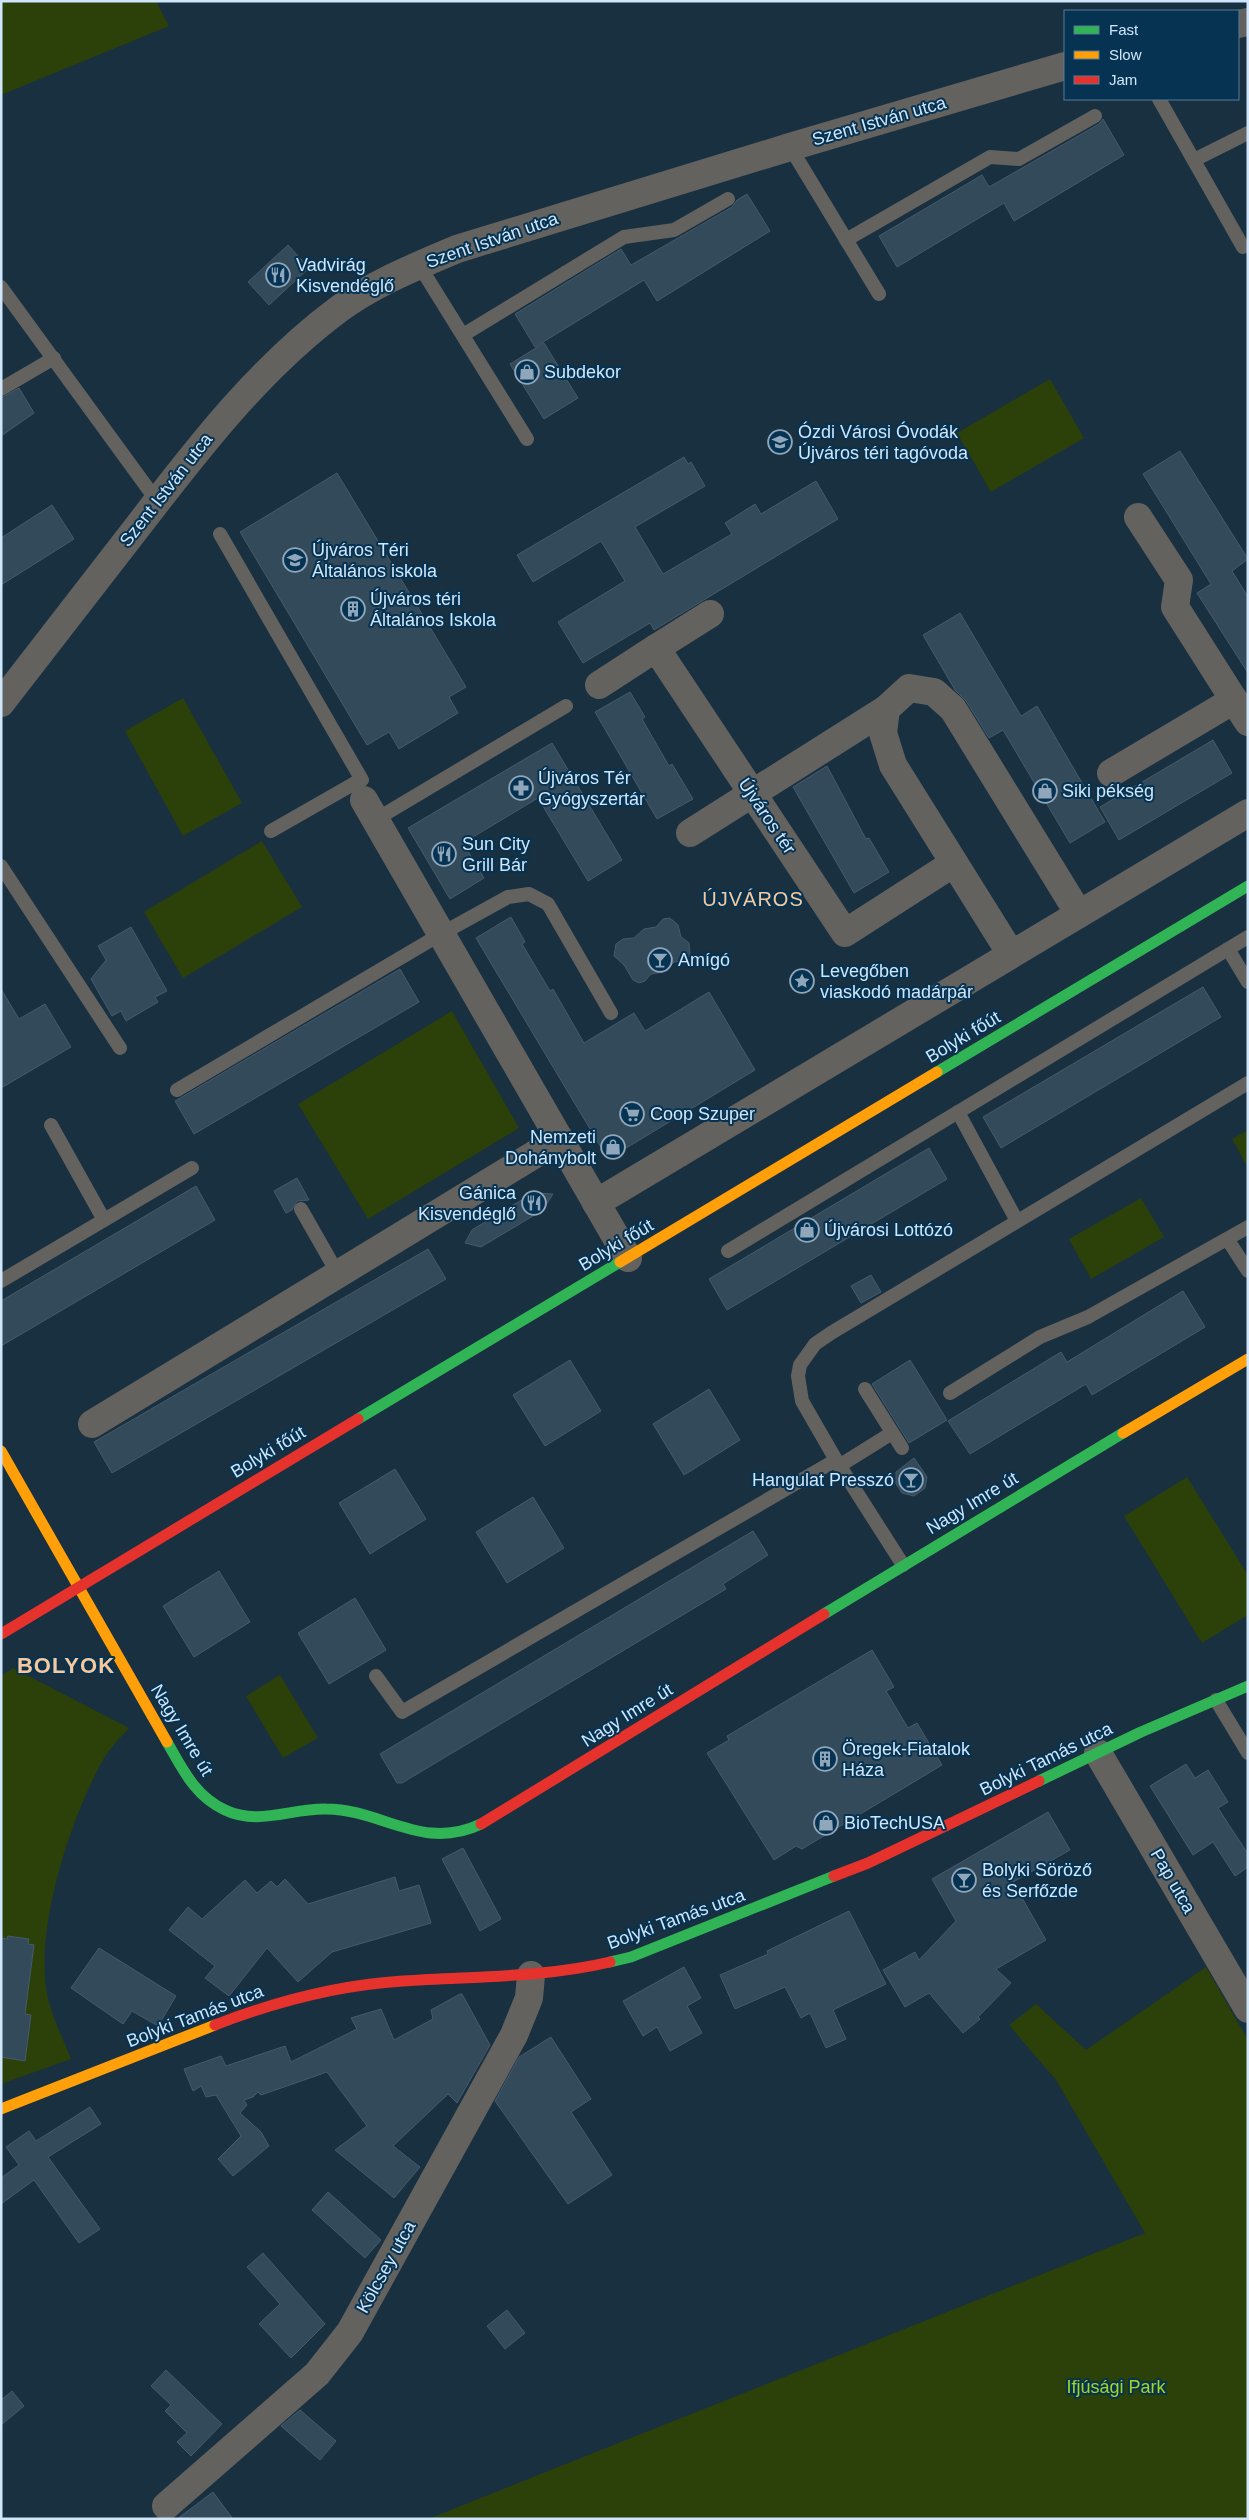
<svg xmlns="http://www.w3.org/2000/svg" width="1249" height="2520" font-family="Arial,sans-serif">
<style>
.green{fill:#2c4009}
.building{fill:#334a5a;stroke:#465a6b}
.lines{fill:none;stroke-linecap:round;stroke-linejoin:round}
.lane{stroke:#64625f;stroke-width:14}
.street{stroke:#64625f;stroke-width:28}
.fast{stroke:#30b455;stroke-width:11}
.slow{stroke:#ff9f0a;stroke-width:11}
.jam{stroke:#e5322d;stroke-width:11}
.labels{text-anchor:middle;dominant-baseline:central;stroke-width:4;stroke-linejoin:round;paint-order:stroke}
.street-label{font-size:18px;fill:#d0e6fb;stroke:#063352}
.poi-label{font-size:18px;fill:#d0e6fb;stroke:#063352;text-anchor:start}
.park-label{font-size:18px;fill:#a2d623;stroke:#063352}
.quarter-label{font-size:20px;letter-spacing:1px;fill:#f7c89b;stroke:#063352}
.district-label{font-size:22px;font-weight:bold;letter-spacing:1px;fill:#f7c89b;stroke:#063352}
</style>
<rect width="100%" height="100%" fill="#183040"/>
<g class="green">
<polygon points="1,1 156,1 169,26 1,95"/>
<polygon points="1050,379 1084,438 991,492 957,433"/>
<polygon points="183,698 242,803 183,836 125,731"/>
<polygon points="262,841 302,907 183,978 144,912"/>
<polygon points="452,1011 519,1128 368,1219 298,1104"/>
<polygon points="1248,1130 1248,1168 1232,1139"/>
<polygon points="1141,1198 1164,1237 1091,1279 1069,1239"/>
<polygon points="1187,1477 1248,1575 1248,1615 1202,1643 1124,1516"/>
<path d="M13 1668 129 1728C120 1738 110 1748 103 1760 71 1817 37 1922 46 1987 49 2011 62 2036 71 2059L1 2084V1676Z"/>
<polygon points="280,1675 318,1738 283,1758 246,1696"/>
<polygon points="1206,1967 1248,2040 1248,2519 428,2519 1145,2233 1056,2080 1009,2025 1036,2004 1086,2050"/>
</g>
<g class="building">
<polygon points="1103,119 1124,155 1014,221 1004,203 897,267 879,236 982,175 989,187 1099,124"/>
<polygon points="747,194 770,231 657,301 644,280 535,347 515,314 621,249 631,265 732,207 737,200"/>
<polygon points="288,245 309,268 269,305 248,282"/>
<polygon points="544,343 578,398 544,419 510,364"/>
<polygon points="19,388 34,413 1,436 1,398"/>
<polygon points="1180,451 1248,559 1232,571 1248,597 1248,673 1197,593 1211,584 1143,474"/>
<polygon points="684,457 688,464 691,462 705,486 635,527 663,574 732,534 725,523 755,504 761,514 816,481 838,519 654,630 650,623 583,663 558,622 625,581 601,541 533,582 517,555"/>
<polygon points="337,473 466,687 449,697 458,713 399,749 389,732 367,745 240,532"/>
<polygon points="52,505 74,539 1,585 1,538"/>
<polygon points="960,613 1021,716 1037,706 1105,822 1070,843 1003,730 989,738 966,701 955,690 923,635"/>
<polygon points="630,692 645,717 642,719 669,766 672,764 693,799 657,819 595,712"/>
<polygon points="1213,740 1232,773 1119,840 1100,807"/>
<polygon points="552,743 622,860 588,881 538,798 463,843 484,878 450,899 408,828"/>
<polygon points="827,766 866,839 869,838 889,872 854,893 793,787"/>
<polygon points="511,917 525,942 522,944 550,991 553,989 584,1043 634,1013 645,1031 709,992 755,1070 608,1159 476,938"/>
<polygon points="670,918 678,925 681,937 689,943 690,955 685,961 674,962 663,972 651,974 645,981 639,983 633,980 624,965 614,956 616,944 623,939 634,938 644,929 656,927 663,919"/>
<polygon points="131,927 167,991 155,997 158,1002 126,1021 121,1011 112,1016 91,979 106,960 98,946"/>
<polygon points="400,969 419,1002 194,1134 175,1101"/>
<polygon points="1203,987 1221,1017 1001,1148 983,1117"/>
<polygon points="1,989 19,1019 45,1004 71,1047 1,1088"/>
<polygon points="929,1148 947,1179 727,1310 709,1279"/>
<polygon points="297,1178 309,1200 297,1201 292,1210 286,1213 274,1191"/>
<polygon points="196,1186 215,1220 1,1346 1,1301"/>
<polygon points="533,1193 553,1194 543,1210 481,1247 465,1243 472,1230"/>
<polygon points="428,1249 446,1279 112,1473 94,1442"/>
<polygon points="871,1275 881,1292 861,1303 851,1286"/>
<polygon points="1183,1291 1205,1327 1092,1395 1086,1384 970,1454 948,1421 1061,1352 1067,1362"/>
<polygon points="570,1360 601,1411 545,1446 513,1395"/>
<polygon points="910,1360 947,1420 909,1443 872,1384"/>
<polygon points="709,1389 740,1440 684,1475 653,1424"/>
<polygon points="914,1458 927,1477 925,1488 914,1496 902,1493 896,1484 896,1472"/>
<polygon points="395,1469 426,1519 370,1554 339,1503"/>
<polygon points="533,1497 564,1548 507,1583 476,1532"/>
<polygon points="753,1531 768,1555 723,1584 726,1589 402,1783 397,1783 380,1754"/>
<polygon points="219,1571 250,1622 194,1657 163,1606"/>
<polygon points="355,1598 386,1650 329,1684 298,1633"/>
<polygon points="872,1650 894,1687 886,1691 908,1728 917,1723 942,1765 802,1849 796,1846 774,1860 707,1753 729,1740 727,1736"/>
<polygon points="1186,1764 1195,1778 1208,1770 1228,1802 1218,1808 1248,1854 1248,1867 1235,1876 1213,1842 1193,1855 1150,1786"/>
<polygon points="1048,1812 1070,1850 1013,1882 1046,1940 996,1969 1011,1983 978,2017 980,2019 963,2033 929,1993 905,2007 883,1970 915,1952 919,1960 956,1921 932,1879"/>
<polygon points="463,1848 501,1919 480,1931 442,1859"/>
<polygon points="395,1877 399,1891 419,1885 431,1923 332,1952 298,1982 267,1948 229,1996 205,1978 215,1966 169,1930 188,1907 202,1919 245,1880 257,1893 271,1881 277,1887 285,1879 308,1904"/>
<polygon points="849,1911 886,1984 833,2010 846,2039 826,2048 810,2013 801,2018 785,1987 735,2009 720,1975 768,1954 767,1951"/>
<polygon points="8,1936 29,1939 28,1944 34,1945 25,2014 31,2015 25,2061 1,2057 1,1938 7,1939"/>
<polygon points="99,1948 176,1996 158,2026 132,2011 123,2024 71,1988"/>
<polygon points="684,1967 701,1998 687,2006 702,2033 670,2051 657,2027 643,2036 623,2001"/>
<polygon points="460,1994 462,1994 490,2045 457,2103 448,2094 393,2146 420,2167 394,2198 335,2150 367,2126 327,2072 261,2095 258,2092 253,2097 244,2100 247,2105 240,2113 261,2132 269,2146 233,2176 218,2159 241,2136 216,2095 206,2097 201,2086 193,2091 184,2069 221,2056 226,2066 285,2046 291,2062 357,2029 351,2018 381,2009 394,2040 433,2019 431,2010"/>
<polygon points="551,2037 591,2099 571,2112 612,2175 568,2204 495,2101 519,2057"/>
<polygon points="90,2107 101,2124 48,2157 100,2229 79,2243 34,2180 1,2204 1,2178 19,2165 6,2147 29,2131 36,2141"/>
<polygon points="328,2192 381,2240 365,2258 312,2210"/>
<polygon points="263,2253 325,2324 291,2358 259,2324 280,2304 247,2267"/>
<polygon points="507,2310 525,2333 505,2349 487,2326"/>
<polygon points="166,2370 222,2424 191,2456 177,2442 187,2433 165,2411 171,2405 151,2386"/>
<polygon points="12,2391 24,2406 1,2425 1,2400"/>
<polygon points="300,2410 336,2441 320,2460 281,2426"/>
<polygon points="213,2492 233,2519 177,2519"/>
</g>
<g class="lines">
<g class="lane">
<polyline points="1159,99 1243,247"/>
<polyline points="790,147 879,294"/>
<polyline points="1194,160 1248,133"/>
<polyline points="846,240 990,157 1019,159 1095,116"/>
<polyline points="419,265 527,439"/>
<polyline points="1,287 157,501"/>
<polyline points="463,335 624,237 674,230 728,199"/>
<polyline points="1,389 54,358"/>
<polyline points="220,534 362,780 355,783 364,800"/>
<polyline points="375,820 566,706"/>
<polyline points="271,831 355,783"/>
<polyline points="1,866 120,1048"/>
<polyline points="1228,949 1248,982"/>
<polyline points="177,1090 441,934 508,897 529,894 548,904 611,1013"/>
<polyline points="958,1112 1017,1221"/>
<polyline points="51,1125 104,1220"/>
<polyline points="301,1209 338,1274"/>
<polyline points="1228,1240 1248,1271"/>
<polyline points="728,1251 1248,937"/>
<polyline points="1,1281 192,1168"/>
<polyline points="865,1389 902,1448"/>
<polyline points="950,1393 1040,1337 1088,1317 1248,1227"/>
<polyline points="839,1466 892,1433"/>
<polyline points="903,1565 836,1460 802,1401 798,1376 800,1365 815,1344 831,1333 1248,1083"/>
<polyline points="376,1676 402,1712 836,1460"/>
<polyline points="1216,1700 1248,1753"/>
</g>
<g class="street">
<polyline points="1238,24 1248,22"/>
<polyline points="1138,517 1179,580 1175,607 1248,722"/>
<polyline points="656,648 710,614"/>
<polyline points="599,685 656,648 845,933 954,863"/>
<path d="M1 703C48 642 95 581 142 521 201 444 261 367 339 309 374 283 417 266 457 249L790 147 1065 66"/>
<polyline points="1111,773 1234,700"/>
<polyline points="364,800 628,1258"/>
<polyline points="690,833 886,709"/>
<polyline points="1011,954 893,765 883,733 886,709 909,688 934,692 953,709 1079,914"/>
<polyline points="596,1203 1248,813"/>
<polyline points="92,1424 560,1139"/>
<polyline points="1098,1753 1248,2009"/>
<polyline points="166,2506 317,2374 350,2332 514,2035 529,1998 531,1975"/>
</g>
<g class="fast">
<polyline points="937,1072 1248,886"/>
<polyline points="358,1419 620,1262"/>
<polyline points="824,1614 1123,1433"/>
<path d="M167 1742C183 1770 195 1796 225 1810 258 1826 292 1808 326 1809 382 1809 422 1852 481 1824"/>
<polyline points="1039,1781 1141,1732 1248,1686"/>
<polyline points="610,1962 631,1957 834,1876"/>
</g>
<g class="slow">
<polyline points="620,1262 937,1072"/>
<polyline points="1123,1433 1248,1359"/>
<polyline points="1,1451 167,1742"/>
<polyline points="1,2109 215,2025"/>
</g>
<g class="jam">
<polyline points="1,1634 358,1419"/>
<polyline points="481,1824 824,1614"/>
<polyline points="834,1876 868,1863 1039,1781"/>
<path d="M215 2025C274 2002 339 1985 403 1981 473 1976 542 1978 610 1962"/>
</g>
</g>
<defs>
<g id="restaurant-ring" transform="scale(1.25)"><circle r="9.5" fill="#063352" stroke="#90a6ba" stroke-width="1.5"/><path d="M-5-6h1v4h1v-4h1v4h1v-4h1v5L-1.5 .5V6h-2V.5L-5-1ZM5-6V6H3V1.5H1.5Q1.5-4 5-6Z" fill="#90a6ba"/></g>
<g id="shop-ring" transform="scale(1.25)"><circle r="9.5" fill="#063352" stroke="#90a6ba" stroke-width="1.5"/><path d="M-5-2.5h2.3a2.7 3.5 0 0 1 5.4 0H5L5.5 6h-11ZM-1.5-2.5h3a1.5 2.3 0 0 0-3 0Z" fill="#90a6ba"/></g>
<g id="school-ring" transform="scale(1.25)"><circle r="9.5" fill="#063352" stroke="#90a6ba" stroke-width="1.5"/><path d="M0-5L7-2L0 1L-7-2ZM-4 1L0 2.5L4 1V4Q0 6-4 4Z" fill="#90a6ba"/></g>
<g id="building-ring" transform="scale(1.25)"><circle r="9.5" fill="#063352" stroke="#90a6ba" stroke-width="1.5"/><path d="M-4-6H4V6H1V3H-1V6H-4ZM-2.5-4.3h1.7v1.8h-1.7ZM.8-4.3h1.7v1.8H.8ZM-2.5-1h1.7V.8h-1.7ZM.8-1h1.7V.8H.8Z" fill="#90a6ba"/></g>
<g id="pharmacy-ring" transform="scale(1.25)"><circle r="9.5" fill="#063352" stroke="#90a6ba" stroke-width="1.5"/><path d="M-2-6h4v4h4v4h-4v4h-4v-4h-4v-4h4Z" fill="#90a6ba"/></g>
<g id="bar-ring" transform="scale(1.25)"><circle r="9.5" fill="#063352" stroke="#90a6ba" stroke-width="1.5"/><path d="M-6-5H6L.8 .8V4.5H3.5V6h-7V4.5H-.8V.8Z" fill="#90a6ba"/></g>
<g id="sight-ring" transform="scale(1.25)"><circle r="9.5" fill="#063352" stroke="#90a6ba" stroke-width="1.5"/><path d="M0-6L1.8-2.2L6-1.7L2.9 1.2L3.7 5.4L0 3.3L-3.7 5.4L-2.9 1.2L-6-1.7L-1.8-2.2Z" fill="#90a6ba"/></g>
<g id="supermarket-ring" transform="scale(1.25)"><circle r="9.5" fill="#063352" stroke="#90a6ba" stroke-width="1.5"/><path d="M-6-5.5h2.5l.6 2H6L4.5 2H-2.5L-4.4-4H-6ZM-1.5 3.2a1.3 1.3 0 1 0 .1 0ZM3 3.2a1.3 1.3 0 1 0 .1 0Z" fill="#90a6ba"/></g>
</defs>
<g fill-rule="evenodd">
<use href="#restaurant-ring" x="278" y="275"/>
<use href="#shop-ring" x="527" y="372"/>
<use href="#school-ring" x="780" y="442"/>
<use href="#school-ring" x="295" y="560"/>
<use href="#building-ring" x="353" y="609"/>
<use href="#pharmacy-ring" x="521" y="788"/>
<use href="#shop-ring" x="1045" y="791"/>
<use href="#restaurant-ring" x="444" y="854"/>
<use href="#bar-ring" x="660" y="960"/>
<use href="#sight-ring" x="802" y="981"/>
<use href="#supermarket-ring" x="632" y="1114"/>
<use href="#shop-ring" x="613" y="1147"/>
<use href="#restaurant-ring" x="534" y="1203"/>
<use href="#shop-ring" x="807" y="1230"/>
<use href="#bar-ring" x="911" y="1480"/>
<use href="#building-ring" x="825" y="1759"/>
<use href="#shop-ring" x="826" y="1823"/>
<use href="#bar-ring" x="964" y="1880"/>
</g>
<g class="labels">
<g class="street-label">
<text transform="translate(879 121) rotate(-16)">Szent István utca</text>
<text transform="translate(492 240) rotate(-19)">Szent István utca</text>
<text transform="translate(166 490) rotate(-52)">Szent István utca</text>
<text transform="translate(767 816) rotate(56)">Újváros tér</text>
<text transform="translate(963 1037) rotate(-31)">Bolyki főút</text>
<text transform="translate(616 1245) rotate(-31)">Bolyki főút</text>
<text transform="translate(268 1452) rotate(-31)">Bolyki főút</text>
<text transform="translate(972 1503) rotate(-31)">Nagy Imre út</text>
<text transform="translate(627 1715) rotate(-32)">Nagy Imre út</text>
<text transform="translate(182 1730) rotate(59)">Nagy Imre út</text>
<text transform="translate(1046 1759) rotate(-26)">Bolyki Tamás utca</text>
<text transform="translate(1173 1881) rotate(60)">Pap utca</text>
<text transform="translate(676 1919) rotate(-20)">Bolyki Tamás utca</text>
<text transform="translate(195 2016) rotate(-21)">Bolyki Tamás utca</text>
<text transform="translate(386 2267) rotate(-61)">Kölcsey utca</text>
</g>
<g class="poi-label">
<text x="296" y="265">Vadvirág<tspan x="296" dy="21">Kisvendéglő</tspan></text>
<text x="544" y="372">Subdekor</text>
<text x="798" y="432">Ózdi Városi Óvodák<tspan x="798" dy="21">Újváros téri tagóvoda</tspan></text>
<text x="312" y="550">Újváros Téri<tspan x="312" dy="21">Általános iskola</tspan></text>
<text x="370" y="599">Újváros téri<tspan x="370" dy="21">Általános Iskola</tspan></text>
<text x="538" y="778">Újváros Tér<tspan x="538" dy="21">Gyógyszertár</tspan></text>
<text x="1062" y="791">Siki pékség</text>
<text x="462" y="844">Sun City<tspan x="462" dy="21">Grill Bár</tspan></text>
<text x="678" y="960">Amígó</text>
<text x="820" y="971">Levegőben<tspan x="820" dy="21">viaskodó madárpár</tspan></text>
<text x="650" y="1114">Coop Szuper</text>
<text x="596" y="1137" text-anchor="end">Nemzeti<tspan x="596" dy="21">Dohánybolt</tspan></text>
<text x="516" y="1193" text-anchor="end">Gánica<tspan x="516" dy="21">Kisvendéglő</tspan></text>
<text x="824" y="1230">Újvárosi Lottózó</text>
<text x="894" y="1480" text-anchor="end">Hangulat Presszó</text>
<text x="842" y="1749">Öregek-Fiatalok<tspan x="842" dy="21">Háza</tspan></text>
<text x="844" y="1823">BioTechUSA</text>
<text x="982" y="1870">Bolyki Söröző<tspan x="982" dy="21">és Serfőzde</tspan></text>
</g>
<g class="park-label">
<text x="1116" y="2387">Ifjúsági Park</text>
</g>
<g class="quarter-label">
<text x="753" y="899">ÚJVÁROS</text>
</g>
<g class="district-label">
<text x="66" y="1665">BOLYOK</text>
</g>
</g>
<rect width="1249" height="2520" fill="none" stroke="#d0e6fb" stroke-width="5"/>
<rect x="1064" y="10" width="175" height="90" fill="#063352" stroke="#577b96"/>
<rect x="1074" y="26" width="25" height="8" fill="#30b455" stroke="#577b96"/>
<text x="1109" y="35" font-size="15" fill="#d0e6fb">Fast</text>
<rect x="1074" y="51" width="25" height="8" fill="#ff9f0a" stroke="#577b96"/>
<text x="1109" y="60" font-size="15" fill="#d0e6fb">Slow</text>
<rect x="1074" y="76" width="25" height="8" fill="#e5322d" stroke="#577b96"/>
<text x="1109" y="85" font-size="15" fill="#d0e6fb">Jam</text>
</svg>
